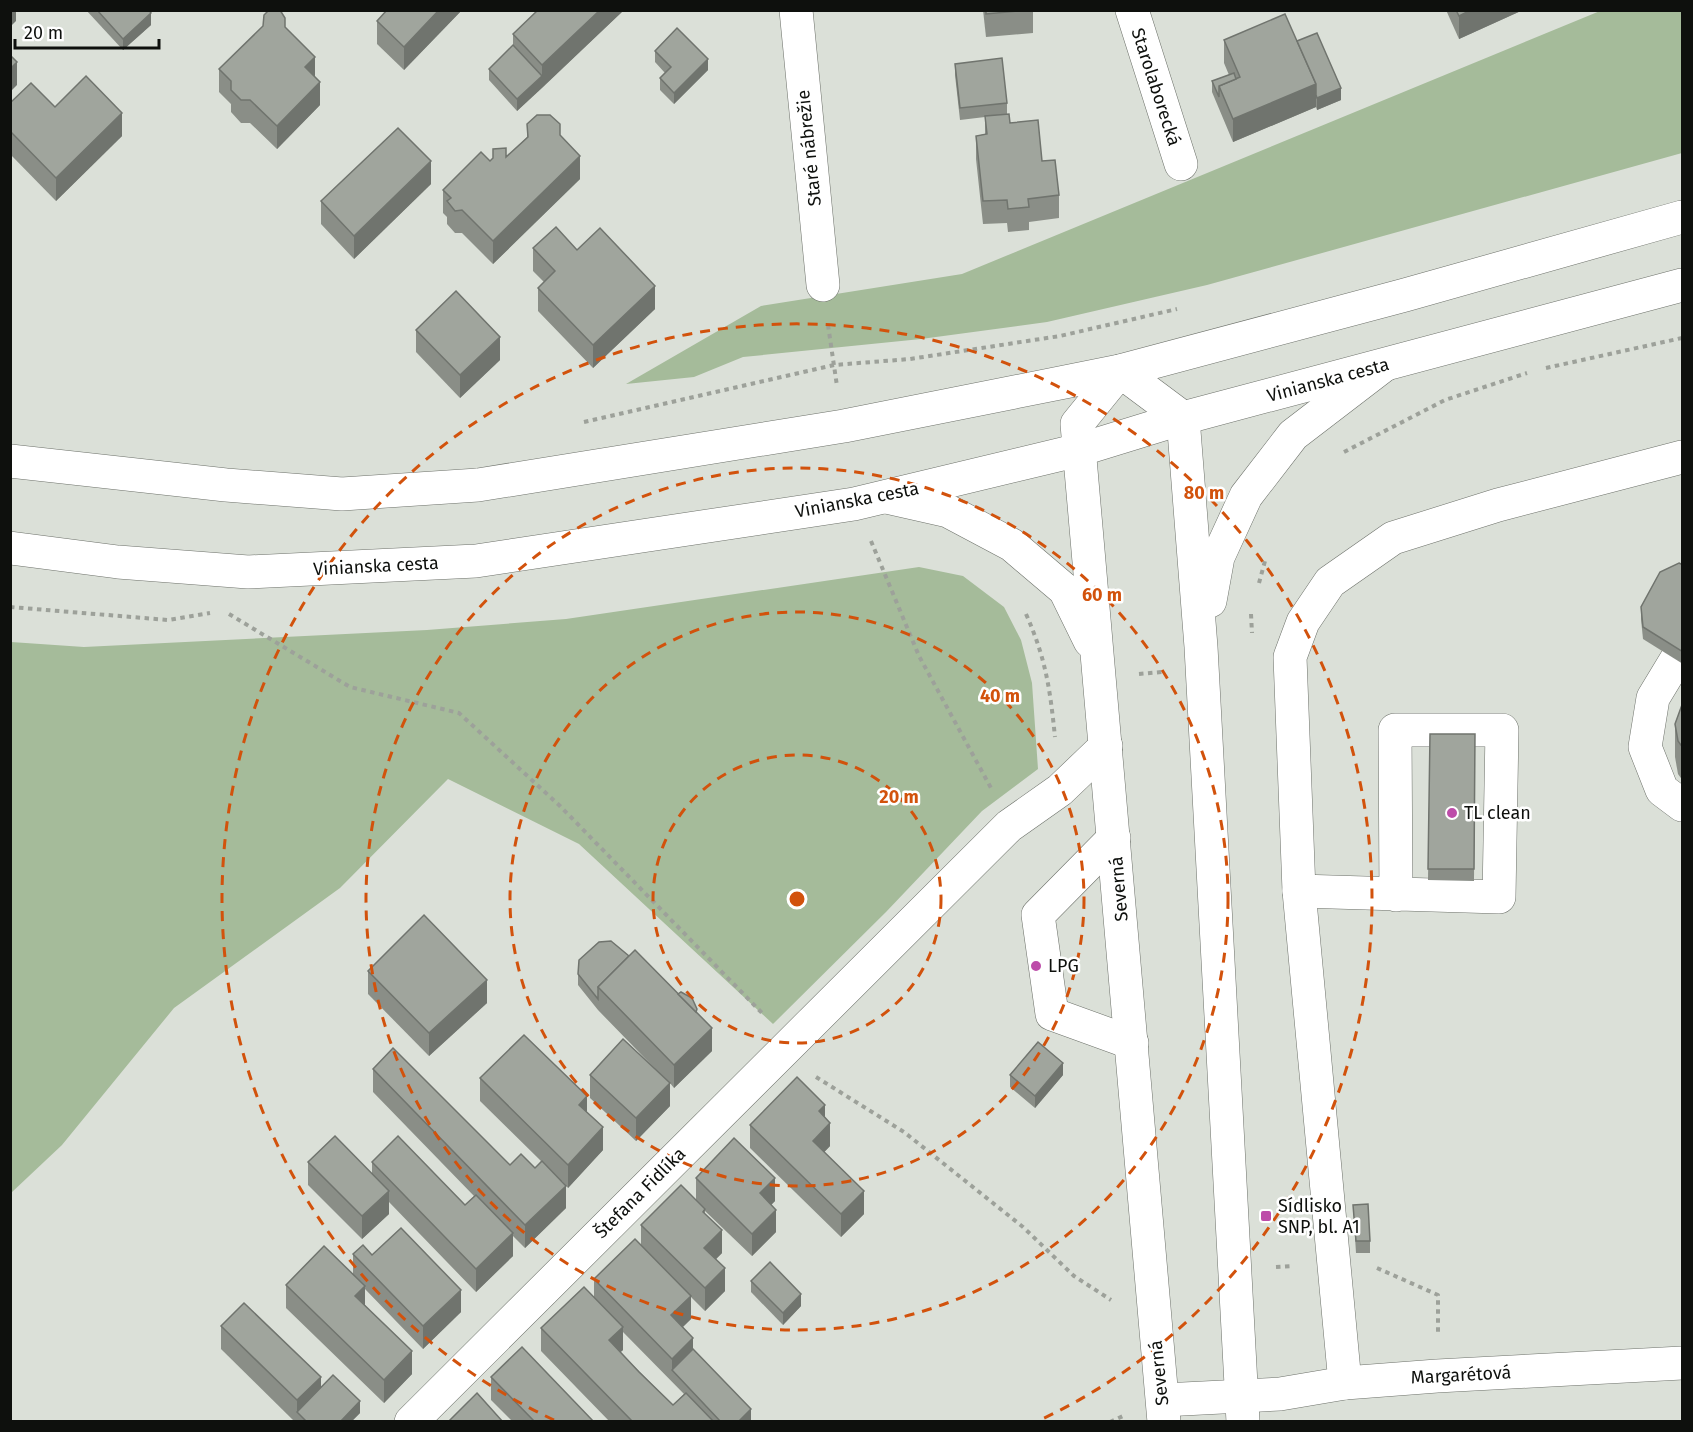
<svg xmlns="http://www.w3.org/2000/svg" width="1693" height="1432" font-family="'Fira Sans',sans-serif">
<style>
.green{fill:#a5bb9a}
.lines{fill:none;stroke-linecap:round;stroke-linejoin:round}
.minor-casing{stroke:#6d716a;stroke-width:34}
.major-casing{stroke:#6d716a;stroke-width:34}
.path{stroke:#9da19a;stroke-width:4;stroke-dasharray:4.5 4.5;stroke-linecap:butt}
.minor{stroke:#fff;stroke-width:33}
.major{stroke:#fff;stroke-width:33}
.wall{fill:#8a8e87;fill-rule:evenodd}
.shaded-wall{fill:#70746e}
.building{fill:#a0a59d;stroke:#70746e;stroke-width:1.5}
.ring{fill:none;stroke:#d2520c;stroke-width:3;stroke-dasharray:10 8}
.poi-dot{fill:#bd4ca9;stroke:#fff;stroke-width:2}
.labels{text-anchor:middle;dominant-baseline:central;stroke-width:5;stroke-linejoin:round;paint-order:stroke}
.street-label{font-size:18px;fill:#0e100d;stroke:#fff}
.poi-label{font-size:18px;fill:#0e100d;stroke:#fff;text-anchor:start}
.centre{fill:#d2520c;stroke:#fff;stroke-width:3}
.ring-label{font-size:18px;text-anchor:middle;font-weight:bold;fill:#d2520c;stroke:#fff;stroke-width:5;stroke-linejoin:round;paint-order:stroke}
</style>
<rect width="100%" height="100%" fill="#dbe0d8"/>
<g class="green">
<polygon points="1600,11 1682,11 1682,153 1207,285 1047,322 921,339 743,357 694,377 626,384 761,306 962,274"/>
<polygon points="919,567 963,576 1004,607 1021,640 1032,683 1038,769 982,811 886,912 773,1024 579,844 448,779 340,888 174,1008 62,1145 11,1193 11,642 84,647 427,630 566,619"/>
</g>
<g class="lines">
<g class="minor-casing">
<g id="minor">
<polyline points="796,10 823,285"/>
<polyline points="1132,10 1181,164"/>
<polyline points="886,497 948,511 1012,545 1065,590 1090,641"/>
<polyline points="1210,601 1218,557 1246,496 1293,435 1383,366"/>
<polyline points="1676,660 1653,698 1645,747 1662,790 1682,805"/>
<polyline points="1114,838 1038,915 1052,1014 1132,1043"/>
<polyline points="1299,891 1499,897 1502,730 1395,730 1396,895"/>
<polyline points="1345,1383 1299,891 1290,657 1303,622 1330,582 1393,538 1498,505 1682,457"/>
<polyline points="1163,1400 1280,1394 1345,1383 1437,1376 1682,1363"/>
<polyline points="411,1422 1009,826 1060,790 1106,746"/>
<polyline points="1164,1422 1077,424 1120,371 1183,418 1201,647 1243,1422"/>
</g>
</g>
<g class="major-casing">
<g id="major">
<polyline points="10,461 226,485 342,494 478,485 844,426 1120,371 1405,295 1682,217"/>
<polyline points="10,548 118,562 248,572 476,561 854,504 1079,450 1183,418 1682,285"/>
</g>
</g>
<g class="path">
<polyline points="828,325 837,386"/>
<polyline points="1546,368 1682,338"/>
<polyline points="584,422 834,365 910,359 1060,336 1177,309"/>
<polyline points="1344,452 1445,400 1527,373"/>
<polyline points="871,541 919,656 991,788"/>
<polyline points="1259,583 1265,561"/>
<polyline points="10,607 168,620 210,613"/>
<polyline points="229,614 350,687 459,713 560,806 762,1013"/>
<path d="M1026 614C1046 659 1050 689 1055 737"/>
<polyline points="1251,614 1252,633"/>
<polyline points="1139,674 1162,672"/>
<polyline points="816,1077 904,1132 1023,1227 1074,1276 1111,1300"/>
<polyline points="1276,1267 1293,1266"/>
<polyline points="1377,1268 1438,1295 1438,1334"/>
<polyline points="1110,1422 1123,1416"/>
</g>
<use href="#minor" class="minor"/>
<use href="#major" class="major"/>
</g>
<g class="wall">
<polygon points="86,10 149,10 151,25 123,50"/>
<polygon points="462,10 404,70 377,44 377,21"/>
<polygon points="624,10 517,111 489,80 489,69 513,45 513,34"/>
<polygon points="983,10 1033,10 1033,33 986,37"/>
<polygon points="1446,10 1523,10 1459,39"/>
<polygon points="285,27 315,77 320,105 277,149 250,123 241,123 231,112 231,104 219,92 219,69"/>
<polygon points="1224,40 1297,41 1341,100 1317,110 1316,107 1233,142 1212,92 1212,81 1229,75 1224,63"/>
<polygon points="655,51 708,70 674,104 660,90 660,78 665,73 655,62"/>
<polygon points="955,64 1007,103 1007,114 1010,123 1042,161 1059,195 1059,218 1029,222 1029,230 1008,232 1007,223 983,224 976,159 976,136 985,134 985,117 960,120 955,75"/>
<polygon points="10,103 55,107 122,136 56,201 10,154"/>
<polygon points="527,124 560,135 580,179 493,264 462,233 455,233 447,224 447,217 443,213 443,190 490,161 493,158 506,157 527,137"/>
<polygon points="431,184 354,259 321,224 321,201"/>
<polygon points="533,248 577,250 655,309 593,368 538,311 538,288 544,282 533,271"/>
<polygon points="416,330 500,360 460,398 416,352"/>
<polygon points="1683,565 1683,664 1643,639 1641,619 1641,607"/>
<polygon points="1683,702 1683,781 1678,774 1675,757 1675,724"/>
<polygon points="1430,734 1475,734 1474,881 1428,880"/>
<polygon points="629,956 678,994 697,1013 712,1051 674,1088 670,1083 670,1106 636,1141 590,1098 590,1075 668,1082 598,1010 578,985 578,974"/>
<polygon points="368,971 487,1003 429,1056 368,994"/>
<polygon points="373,1069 510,1165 535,1168 541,1161 480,1101 480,1078 587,1112 603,1150 568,1188 562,1181 566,1208 525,1248 513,1236 513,1256 476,1292 389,1202 389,1214 362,1239 308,1185 308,1162 372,1174 372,1162 465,1205 474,1196 373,1092"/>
<polygon points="1010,1075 1063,1075 1035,1108 1010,1087"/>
<polygon points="825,1118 830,1146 824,1152 864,1214 841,1237 750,1148 750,1125"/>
<path d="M696 1178 775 1201 771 1205 776 1232 752 1256 705 1211V1214L722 1253 716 1259 725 1291 705 1311 691 1297V1319L683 1327 693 1349 751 1421 610 1422 541 1351V1328L594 1297V1279L641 1245V1225L696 1200ZM623 1332 684 1394 673 1405 620 1352 623 1350Z"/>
<polygon points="1353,1205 1370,1241 1370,1253 1356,1253"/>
<polygon points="353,1254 372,1255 461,1312 423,1349 365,1289 365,1305 412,1374 384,1403 286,1308 286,1285 353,1274"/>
<polygon points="751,1281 801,1306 783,1325 751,1292"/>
<polygon points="221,1326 321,1387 360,1413 351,1422 295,1422 221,1349"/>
<polygon points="491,1377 594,1422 513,1422 491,1400"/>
</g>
<g class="shaded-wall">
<polygon points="10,10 16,10 16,21 10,27"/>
<polygon points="439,10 462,10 404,70 404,47"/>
<polygon points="600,10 624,10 542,88 542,65"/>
<polygon points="1471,10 1523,10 1459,39 1459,16"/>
<polygon points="151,13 151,25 123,50 123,39"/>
<polygon points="315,57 315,80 305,67"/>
<polygon points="708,59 708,70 674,104 674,93"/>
<polygon points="17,62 17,85 10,92 10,69"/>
<polygon points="542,76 542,88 517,111 517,99"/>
<polygon points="320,82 320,105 277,149 277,126"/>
<polygon points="1316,84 1316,107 1233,142 1233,119"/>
<polygon points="1341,88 1341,100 1317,110 1317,98"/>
<polygon points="122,113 122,136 56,201 56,178"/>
<polygon points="580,156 580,179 493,264 493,241"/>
<polygon points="431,161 431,184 354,259 354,236"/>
<polygon points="655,286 655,309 593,368 593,345"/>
<polygon points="500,337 500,360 460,398 460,375"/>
<polygon points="487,980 487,1003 429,1056 429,1033"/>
<polygon points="712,1028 712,1051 674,1088 674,1065"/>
<polygon points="1063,1063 1063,1075 1035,1108 1035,1096"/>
<polygon points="670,1083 670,1106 636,1141 636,1118"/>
<polygon points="587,1096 587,1119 579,1105"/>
<polygon points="825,1105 825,1128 819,1111"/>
<polygon points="830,1123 830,1146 813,1164 813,1141"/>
<polygon points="603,1127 603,1150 568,1188 568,1165"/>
<polygon points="775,1178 775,1201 760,1216 760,1193"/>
<polygon points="566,1186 566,1208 525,1248 525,1225"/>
<polygon points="389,1191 389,1214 362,1239 362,1216"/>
<polygon points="864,1191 864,1214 841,1237 841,1214"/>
<polygon points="776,1210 776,1232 752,1256 752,1234"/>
<polygon points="722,1230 722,1253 704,1271 704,1248"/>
<polygon points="513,1233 513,1256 476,1292 476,1269"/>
<polygon points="725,1268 725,1291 705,1311 705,1288"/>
<polygon points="365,1286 365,1309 355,1296"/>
<polygon points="461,1290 461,1312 423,1349 423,1326"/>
<polygon points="801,1294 801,1306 783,1325 783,1313"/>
<polygon points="691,1296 691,1319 671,1338 671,1315"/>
<polygon points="623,1327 623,1350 609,1363 609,1340"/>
<polygon points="693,1338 693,1361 672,1370 672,1359"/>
<polygon points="412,1351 412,1374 384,1403 384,1380"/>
<polygon points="321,1377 321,1399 297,1412 297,1422 297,1400"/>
<polygon points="360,1401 360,1413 351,1422 340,1422"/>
<polygon points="751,1409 751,1422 738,1422"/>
</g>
<g class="building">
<polygon points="97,10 149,10 151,13 123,39"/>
<polygon points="269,10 280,10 285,18 285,27 315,57 305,67 320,82 277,126 250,100 241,100 231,90 231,81 219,69 263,26 264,15"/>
<polygon points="387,10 439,10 404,47 377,21"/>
<polygon points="538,10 600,10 542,65 513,34"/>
<polygon points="986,10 1028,10 986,14"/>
<polygon points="1456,10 1471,10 1459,16"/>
<polygon points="1285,14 1316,84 1233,119 1219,86 1240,77 1224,40"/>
<polygon points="677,28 708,59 674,93 660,78 671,67 655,51"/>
<polygon points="1317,33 1341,88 1317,98 1316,95 1316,84 1297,41"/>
<polygon points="513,45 542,76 517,99 489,69"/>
<polygon points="10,55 17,62 10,69"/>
<polygon points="1002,58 1007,103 960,108 955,64"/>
<polygon points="1234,73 1236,79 1219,86 1219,97 1212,81"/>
<polygon points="86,76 122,113 56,178 10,131 10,103 31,83 55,107"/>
<polygon points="1009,114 1010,123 1038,120 1042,161 1055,160 1059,195 1028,199 1029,207 1008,209 1007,200 983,201 976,136 987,134 985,116"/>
<polygon points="537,115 550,115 560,124 560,135 580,156 493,241 462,210 455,211 447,201 451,198 443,190 481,152 490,161 493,158 493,149 506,148 506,157 528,137 527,124"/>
<polygon points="398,128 431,161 354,236 321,201"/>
<polygon points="556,227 577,250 600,228 655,286 593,345 538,288 555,271 533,248"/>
<polygon points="456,291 500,337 460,375 416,330"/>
<polygon points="1679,563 1683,565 1683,652 1643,627 1641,607 1660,572"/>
<polygon points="1683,702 1683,748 1678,741 1675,724"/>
<polygon points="1430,734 1475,734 1474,869 1428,869"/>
<polygon points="424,915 487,980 429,1033 368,971"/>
<polygon points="611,941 629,956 598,987 598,999 578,974 579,960 599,942"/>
<polygon points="635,950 712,1028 674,1065 598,987"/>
<polygon points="681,992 692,998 697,1009 696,1012 678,994"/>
<polygon points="524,1035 587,1096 579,1105 603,1127 568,1165 480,1078"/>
<polygon points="623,1039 670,1083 636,1118 590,1075"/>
<polygon points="1038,1042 1063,1063 1035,1096 1010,1075"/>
<polygon points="393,1048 510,1165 521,1154 535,1168 542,1161 566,1186 525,1225 373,1069"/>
<polygon points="797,1077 825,1105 819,1111 830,1123 813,1141 864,1191 841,1214 750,1125"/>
<polygon points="335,1136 389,1191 362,1216 308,1162"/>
<polygon points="398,1136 465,1205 476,1195 513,1233 476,1269 372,1162"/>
<polygon points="734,1138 775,1178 760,1193 776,1210 752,1234 696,1178"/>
<polygon points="681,1185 705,1209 703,1212 722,1230 704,1248 725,1268 705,1288 641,1225"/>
<polygon points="1368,1204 1370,1241 1356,1241 1353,1205"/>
<polygon points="401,1228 461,1290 423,1326 353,1254 363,1245 372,1255"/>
<polygon points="635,1239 691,1296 671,1315 693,1338 672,1359 594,1279"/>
<polygon points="324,1246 365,1286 355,1296 412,1351 384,1380 286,1285"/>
<polygon points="770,1262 801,1294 783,1313 751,1281"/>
<polygon points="584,1287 623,1327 609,1340 639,1372 673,1405 686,1393 714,1422 633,1422 541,1328"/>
<polygon points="244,1303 321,1377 297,1400 221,1326"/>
<polygon points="522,1347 594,1422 535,1422 491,1377"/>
<polygon points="693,1349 751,1409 738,1422 721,1422 672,1370"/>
<polygon points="333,1375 360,1401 340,1422 307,1422 297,1412"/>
<polygon points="477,1393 503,1422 448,1422"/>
</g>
<g class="ring">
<circle cx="797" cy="899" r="144"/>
<circle cx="797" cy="899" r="287"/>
<circle cx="797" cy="899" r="431"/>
<path d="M554 1420A575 575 0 1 1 1040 1420"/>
</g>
<g class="poi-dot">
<circle cx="1452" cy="813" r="6"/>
<circle cx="1036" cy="966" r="6"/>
<rect x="1260" y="1210" width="12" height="12" rx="3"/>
</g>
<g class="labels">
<g class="street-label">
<text transform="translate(1156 87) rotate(72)">Starolaborecká</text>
<text transform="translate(809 148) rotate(-96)">Staré nábrežie</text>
<text transform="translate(1328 380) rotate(-15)">Vinianska cesta</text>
<text transform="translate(857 500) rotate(-11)">Vinianska cesta</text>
<text transform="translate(376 566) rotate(-3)">Vinianska cesta</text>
<text transform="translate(1119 889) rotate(-95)">Severná</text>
<text transform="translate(640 1193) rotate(-45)">Štefana Fidlíka</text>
<text transform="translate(1159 1373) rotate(-96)">Severná</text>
<text transform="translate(1461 1375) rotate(-3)">Margarétová</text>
</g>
<g class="poi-label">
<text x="1464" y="813">TL clean</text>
<text x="1048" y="966">LPG</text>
<text x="1278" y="1206">Sídlisko<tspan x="1278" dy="21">SNP, bl. A1</tspan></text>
</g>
</g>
<circle cx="797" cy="899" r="9" class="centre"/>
<g class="ring-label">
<text x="1204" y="499">80 m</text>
<text x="1102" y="601">60 m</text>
<text x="1000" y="702">40 m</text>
<text x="899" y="803">20 m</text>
</g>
<rect width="1693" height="1432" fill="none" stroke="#0e100d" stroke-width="24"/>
<path d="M15 39v9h144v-9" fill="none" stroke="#0e100d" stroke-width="3"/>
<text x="24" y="39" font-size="18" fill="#0e100d" stroke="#ffffff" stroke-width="4.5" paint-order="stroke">20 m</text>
</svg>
